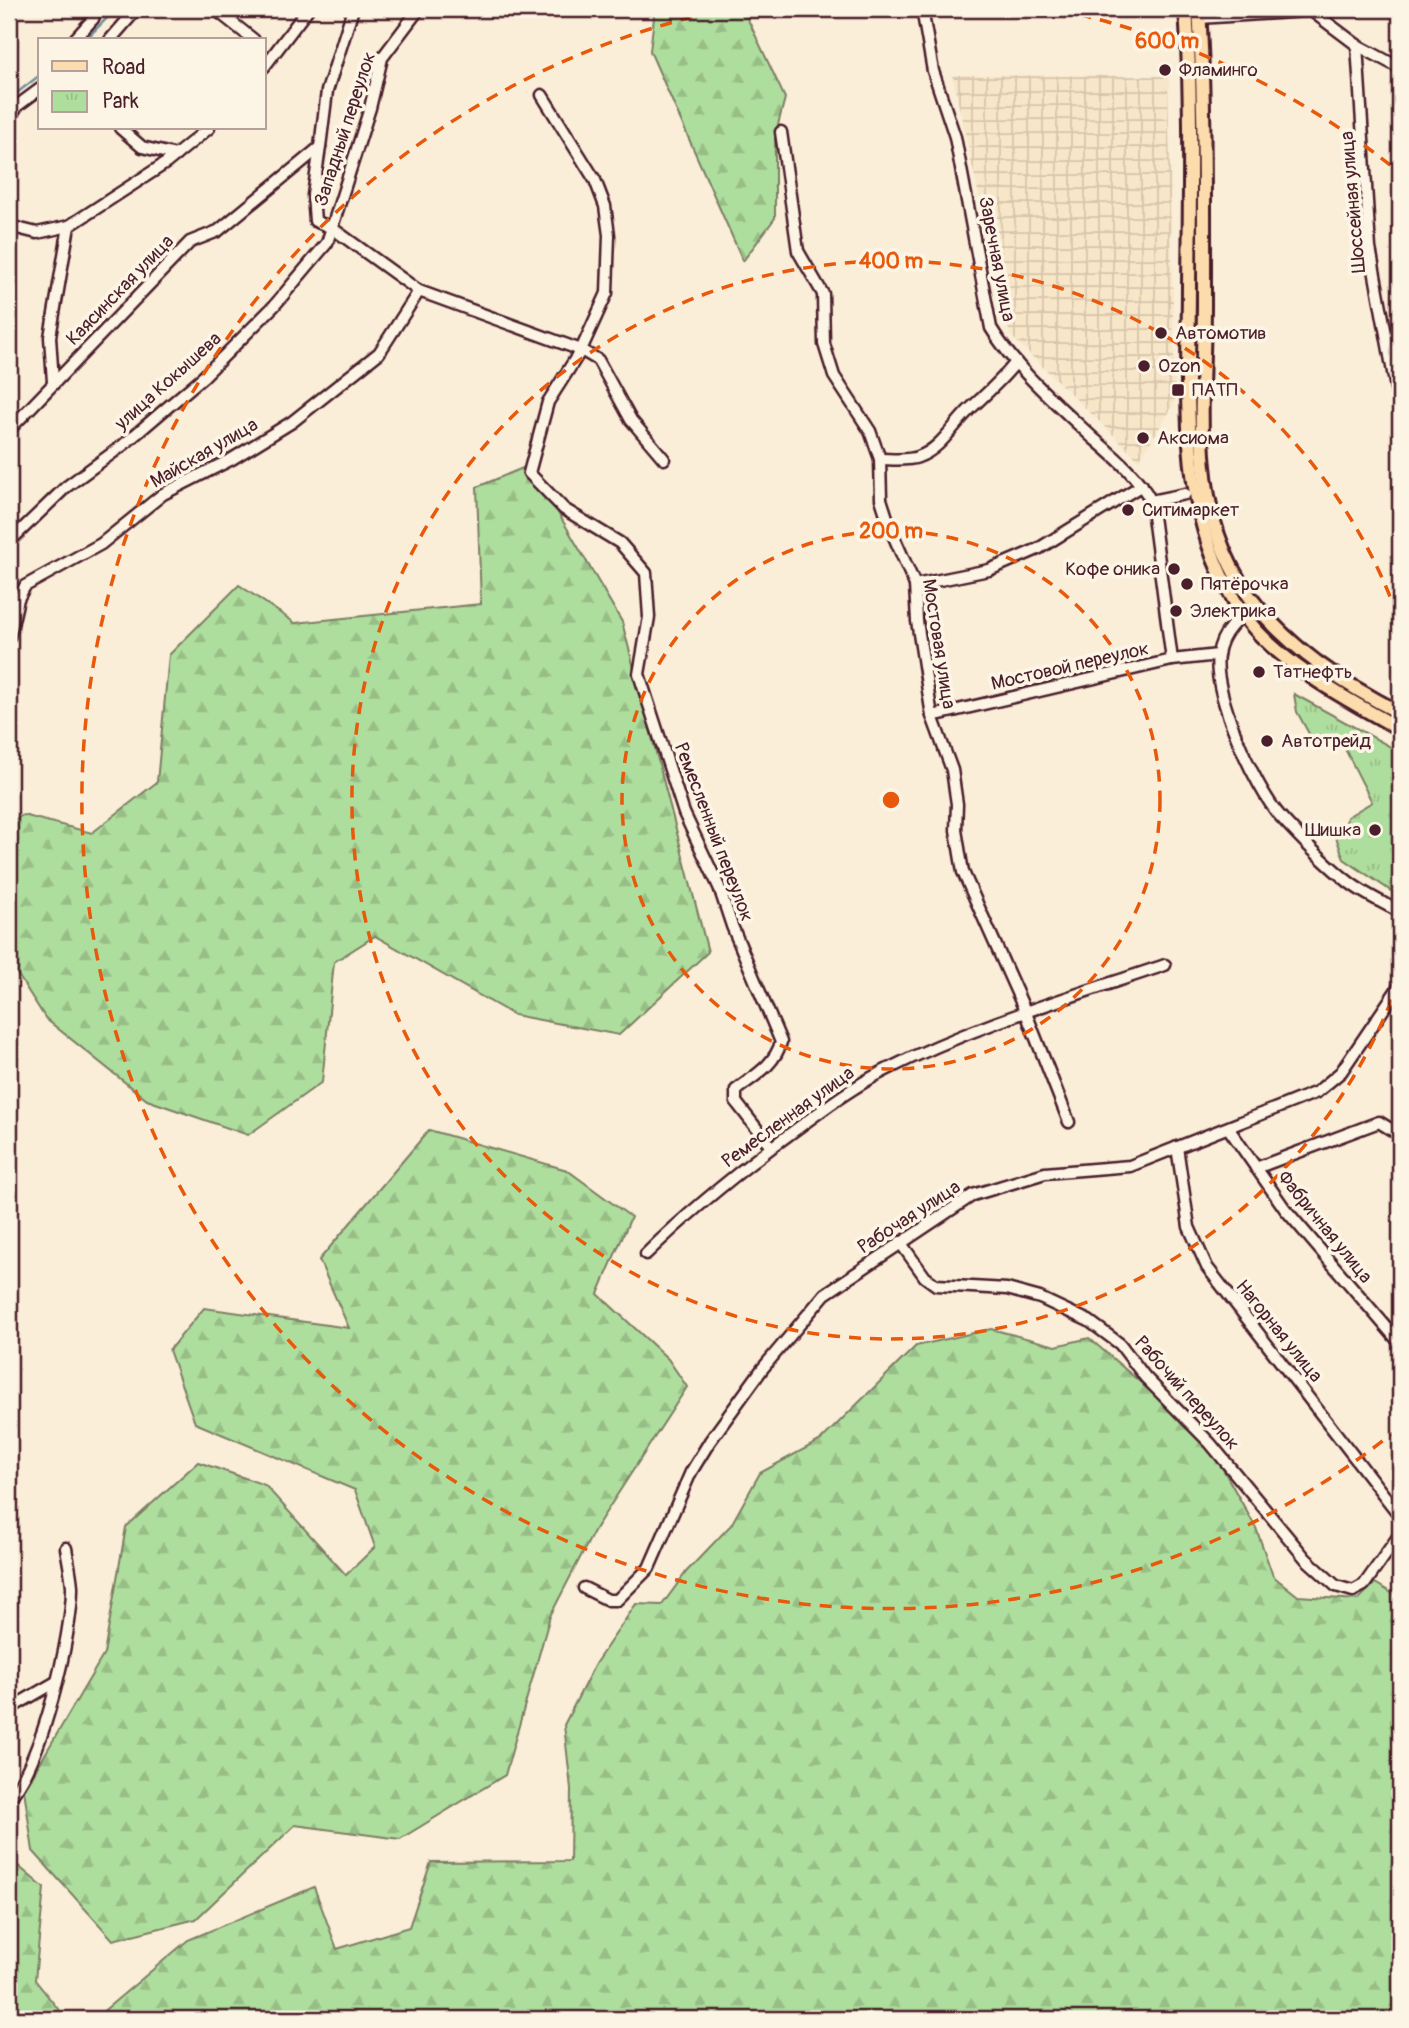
<svg xmlns="http://www.w3.org/2000/svg" width="1409" height="2028" font-family="Pangolin,sans-serif">
<style>
.industrial{fill:url(#industrial-grid)}
.forest{fill:url(#forest-firs);stroke:#7c7e64;stroke-width:2}
.park{fill:url(#park-tufts);stroke:#7c7e64;stroke-width:2}
.lines{fill:none;stroke-linecap:round;stroke-linejoin:round}
.stream{stroke:#70909b;stroke-width:2.5}
.minor-casing{stroke:#4a1f2b;stroke-width:15}
.major-casing{stroke:#4a1f2b;stroke-width:18}
.minor{stroke:#fcf5e5;stroke-width:10}
.major{stroke:#fcdcac;stroke-width:12}
.ring{fill:none;stroke:#e8590c;stroke-width:3.5;stroke-dasharray:12 9}
.poi-dot{fill:#4a1f2b;stroke:#fcf5e5;stroke-width:2.5}
.labels{text-anchor:middle;dominant-baseline:central;stroke-width:7;stroke-linejoin:round;paint-order:stroke}
.poi-label{font-size:19px;fill:#4a1f2b;stroke:#fcf5e5;text-anchor:start}
.street-label{font-size:19px;fill:#4a1f2b;stroke:#fcf5e5}
.centre{fill:#e8590c;stroke:#fcf5e5;stroke-width:3.5}
.ring-label{font-size:21px;text-anchor:middle;font-weight:bold;fill:#e8590c;stroke:#fcf5e5;stroke-width:7;stroke-linejoin:round;paint-order:stroke}
</style>
<defs>
<pattern id="industrial-grid" width="8" height="8" patternUnits="userSpaceOnUse" patternTransform="scale(1.75)"><rect width="8" height="8" fill="#f8e6c8"/><path d="M0 4h8M4 0v8" fill="none" stroke="#d6c5ac"/></pattern>
<pattern id="forest-firs" width="22" height="20" patternUnits="userSpaceOnUse" patternTransform="scale(1.75)"><rect width="22" height="20" fill="#aede9d"/><path d="M5 1l3.5 6h-7zM16 11l3.5 6h-7z" fill="#97be87"/></pattern>
<pattern id="park-tufts" width="24" height="20" patternUnits="userSpaceOnUse" patternTransform="scale(1.75)"><rect width="24" height="20" fill="#aede9d"/><path d="M3 7l-1-3M5 7V3M7 7l1-3M15 17l-1-3M17 17v-4M19 17l1-3" fill="none" stroke="#97be87"/></pattern>
</defs>
<rect width="100%" height="100%" fill="#faeed8"/>
<filter id="ink" filterUnits="userSpaceOnUse"><feTurbulence type="fractalNoise" baseFrequency=".0143" numOctaves="2"/><feDisplacementMap in="SourceGraphic" scale="14" xChannelSelector="R" yChannelSelector="G"/><feConvolveMatrix kernelMatrix="1 2 1 2 8 2 1 2 1" color-interpolation-filters="sRGB"/></filter>
<g filter="url(#ink)">
<polygon class="industrial" points="952,75 1168,76 1175,403 1139,460 1010,335"/>
<g class="forest">
<polygon points="655,9 743,9 785,98 775,136 775,218 743,261 650,51"/>
<polygon points="530,465 622,622 708,952 619,1035 514,1015 375,936 334,962 322,1082 248,1135 147,1100 46,1019 9,961 9,823 23,815 92,833 157,782 169,655 239,585 295,623 481,604 477,487"/>
<polygon points="429,1130 567,1170 631,1217 598,1294 668,1359 687,1387 595,1529 550,1616 505,1775 400,1839 295,1825 196,1919 113,1940 33,1851 24,1790 104,1654 126,1527 198,1462 265,1485 346,1575 375,1547 355,1490 195,1423 169,1350 204,1308 349,1328 319,1260"/>
<polygon points="991,1329 1056,1346 1089,1338 1206,1439 1256,1528 1273,1576 1298,1596 1358,1600 1375,1583 1400,1598 1400,2019 94,2019 188,1940 314,1887 337,1949 409,1927 431,1862 570,1861 571,1789 564,1725 595,1664 636,1604 662,1605 687,1571 731,1525 760,1473 821,1440 916,1346"/>
<polygon points="9,1858 44,1888 35,1980 66,2019 9,2019"/>
</g>
<polygon class="park" points="1294,694 1400,752 1400,897 1344,859 1336,837 1345,830 1347,817 1372,802 1341,741 1318,750 1297,712"/>
<g class="lines">
<g class="stream">
<polyline points="85,40 116,9"/>
<polyline points="9,99 40,75"/>
</g>
<g class="minor-casing">
<g id="minor">
<polyline points="215,9 254,40"/>
<path d="M922 9 933 71 955 137 991 328C1017 371 1057 404 1093 438 1115 457 1137 475 1151 501"/>
<polyline points="1313,12 1357,45 1370,248 1400,410"/>
<polyline points="1199,18 1337,9"/>
<polyline points="74,40 93,19 96,9"/>
<polyline points="110,40 137,9"/>
<polyline points="1357,45 1400,68"/>
<polyline points="264,67 308,9"/>
<polyline points="9,119 17,106 40,89"/>
<polyline points="120,128 142,147 176,155"/>
<polyline points="781,132 798,251 823,294 824,344 834,376 870,431 880,459 881,499 891,530 915,585 917,621 932,716 952,770 957,804 956,830 963,872 1026,1013 1069,1122"/>
<polyline points="320,147 313,195 315,221 332,228 419,291 581,350 607,293 609,235 605,206 595,180 542,95"/>
<polyline points="9,226 37,233 69,226 166,163 209,128"/>
<polyline points="53,382 50,337 69,226"/>
<polyline points="9,430 190,242 218,231 320,147 327,91 353,9"/>
<path d="M664 459 631 420 598 360 581 350 548 402 529 473 564 509 620 543 646 573 649 617 639 674 684 813 719 887 732 926 781 1042C775 1065 754 1076 736 1090V1102L771 1147"/>
<path d="M880 459C891 459 908 461 918 457 941 449 953 425 970 409 986 394 1002 380 1016 362"/>
<polyline points="9,542 66,487 122,446 203,377 274,306 327,243 370,108 382,58 419,9"/>
<polyline points="915,585 989,570 1038,549 1142,485"/>
<path d="M1255 606C1237 619 1221 632 1218 655 1212 693 1255 788 1280 816 1300 838 1323 861 1345 879 1361 893 1382 902 1400 912"/>
<polyline points="9,638 18,599 25,586 101,544 163,494 232,459 292,422 379,353 419,291"/>
<polyline points="1172,660 1151,501 1185,494"/>
<polyline points="932,716 1172,660 1218,655"/>
<polyline points="1229,1129 1285,1209 1400,1343"/>
<polyline points="1177,1147 1189,1227 1207,1267 1400,1516"/>
<polyline points="1256,1168 1379,1122 1400,1135"/>
<polyline points="900,1242 925,1277 936,1285 1007,1289 1040,1298 1089,1321 1120,1344 1145,1377 1210,1443 1306,1559 1336,1586 1353,1591 1364,1585 1400,1534"/>
<path d="M646 1254C694 1207 748 1164 802 1125 829 1105 856 1085 886 1070 975 1025 1071 997 1165 965"/>
<polyline points="584,1588 608,1600 617,1600 649,1568 691,1472 710,1441 763,1368 825,1294 973,1195 1045,1173 1130,1166 1317,1092 1341,1072 1400,985"/>
<polyline points="9,1709 56,1682"/>
<path d="M9 1798C41 1767 73 1632 72 1586 71 1574 68 1560 66 1548"/>
</g>
</g>
<g class="major-casing">
<g id="major">
<path d="M1186 9C1192 100 1190 193 1189 285 1189 396 1176 517 1243 614 1276 662 1349 701 1400 729"/>
<path d="M1199 9C1205 107 1204 207 1204 305 1204 392 1190 486 1231 566 1264 633 1335 680 1400 713"/>
</g>
</g>
<use href="#minor" class="minor"/>
<use href="#major" class="major"/>
</g>
</g>
<g class="ring">
<circle cx="891" cy="800" r="269"/>
<path d="M1399 980A539 539 0 1 1 1399 620"/>
<path d="M1399 1428A808 808 0 1 1 723 10M1059 10A808 808 0 0 1 1399 172"/>
</g>
<g class="poi-dot">
<circle cx="1165" cy="70" r="7"/>
<circle cx="1161" cy="333" r="7"/>
<circle cx="1144" cy="366" r="7"/>
<rect x="1171" y="383" width="14" height="14" rx="3.5"/>
<circle cx="1143" cy="438" r="7"/>
<circle cx="1128" cy="510" r="7"/>
<circle cx="1174" cy="569" r="7"/>
<circle cx="1187" cy="584" r="7"/>
<circle cx="1176" cy="611" r="7"/>
<circle cx="1259" cy="672" r="7"/>
<circle cx="1267" cy="741" r="7"/>
<circle cx="1375" cy="830" r="7"/>
</g>
<g class="labels">
<g class="poi-label">
<text x="1179" y="70">Фламинго</text>
<text x="1175" y="333">Автомотив</text>
<text x="1158" y="366">Ozon</text>
<text x="1192" y="390">ПАТП</text>
<text x="1157" y="438">Аксиома</text>
<text x="1142" y="510">Ситимаркет</text>
<text x="1160" y="569" text-anchor="end">Кофе оника</text>
<text x="1201" y="584">Пятёрочка</text>
<text x="1190" y="611">Электрика</text>
<text x="1273" y="672">Татнефть</text>
<text x="1281" y="741">Автотрейд</text>
<text x="1361" y="830" text-anchor="end">Шишка</text>
</g>
<g class="street-label">
<text transform="translate(345 129) rotate(-72)">Западный переулок</text>
<text transform="translate(1353 202) rotate(-95)">Шоссейная улица</text>
<text transform="translate(997 259) rotate(79)">Заречная улица</text>
<text transform="translate(120 290) rotate(-46)">Каясинская улица</text>
<text transform="translate(168 381) rotate(-42)">улица Кокышева</text>
<text transform="translate(204 453) rotate(-30)">Майская улица</text>
<text transform="translate(939 644) rotate(81)">Мостовая улица</text>
<text transform="translate(1070 666) rotate(-13)">Мостовой переулок</text>
<text transform="translate(714 832) rotate(69)">Ремесленный переулок</text>
<text transform="translate(788 1117) rotate(-36)">Ремесленная улица</text>
<text transform="translate(909 1217) rotate(-33)">Рабочая улица</text>
<text transform="translate(1325 1227) rotate(51)">Фабричная улица</text>
<text transform="translate(1279 1331) rotate(51)">Нагорная улица</text>
<text transform="translate(1187 1393) rotate(48)">Рабочий переулок</text>
</g>
</g>
<circle cx="891" cy="800" r="10" class="centre"/>
<g class="ring-label">
<text x="1167" y="48">600 m</text>
<text x="891" y="268">400 m</text>
<text x="891" y="538">200 m</text>
</g>
<rect width="1409" height="2028" fill="none" stroke="#fcf5e5" stroke-width="35"/>
<rect x="18" y="18" width="1374" height="1993" fill="none" stroke="#4a1f2b" stroke-width="2.5" filter="url(#ink)"/>
<rect x="38" y="38" width="228" height="91" fill="#fcf5e5" stroke="#b59f9b" stroke-width="2"/>
<rect x="52" y="61" width="35" height="10" fill="#fcdcac" stroke="#b59f9b" stroke-width="2"/>
<text x="102" y="74" font-size="21" fill="#4a1f2b">Road</text>
<rect x="52" y="91" width="35" height="21" fill="url(#park-tufts)" stroke="#b59f9b" stroke-width="2"/>
<text x="102" y="108" font-size="21" fill="#4a1f2b">Park</text>
</svg>
